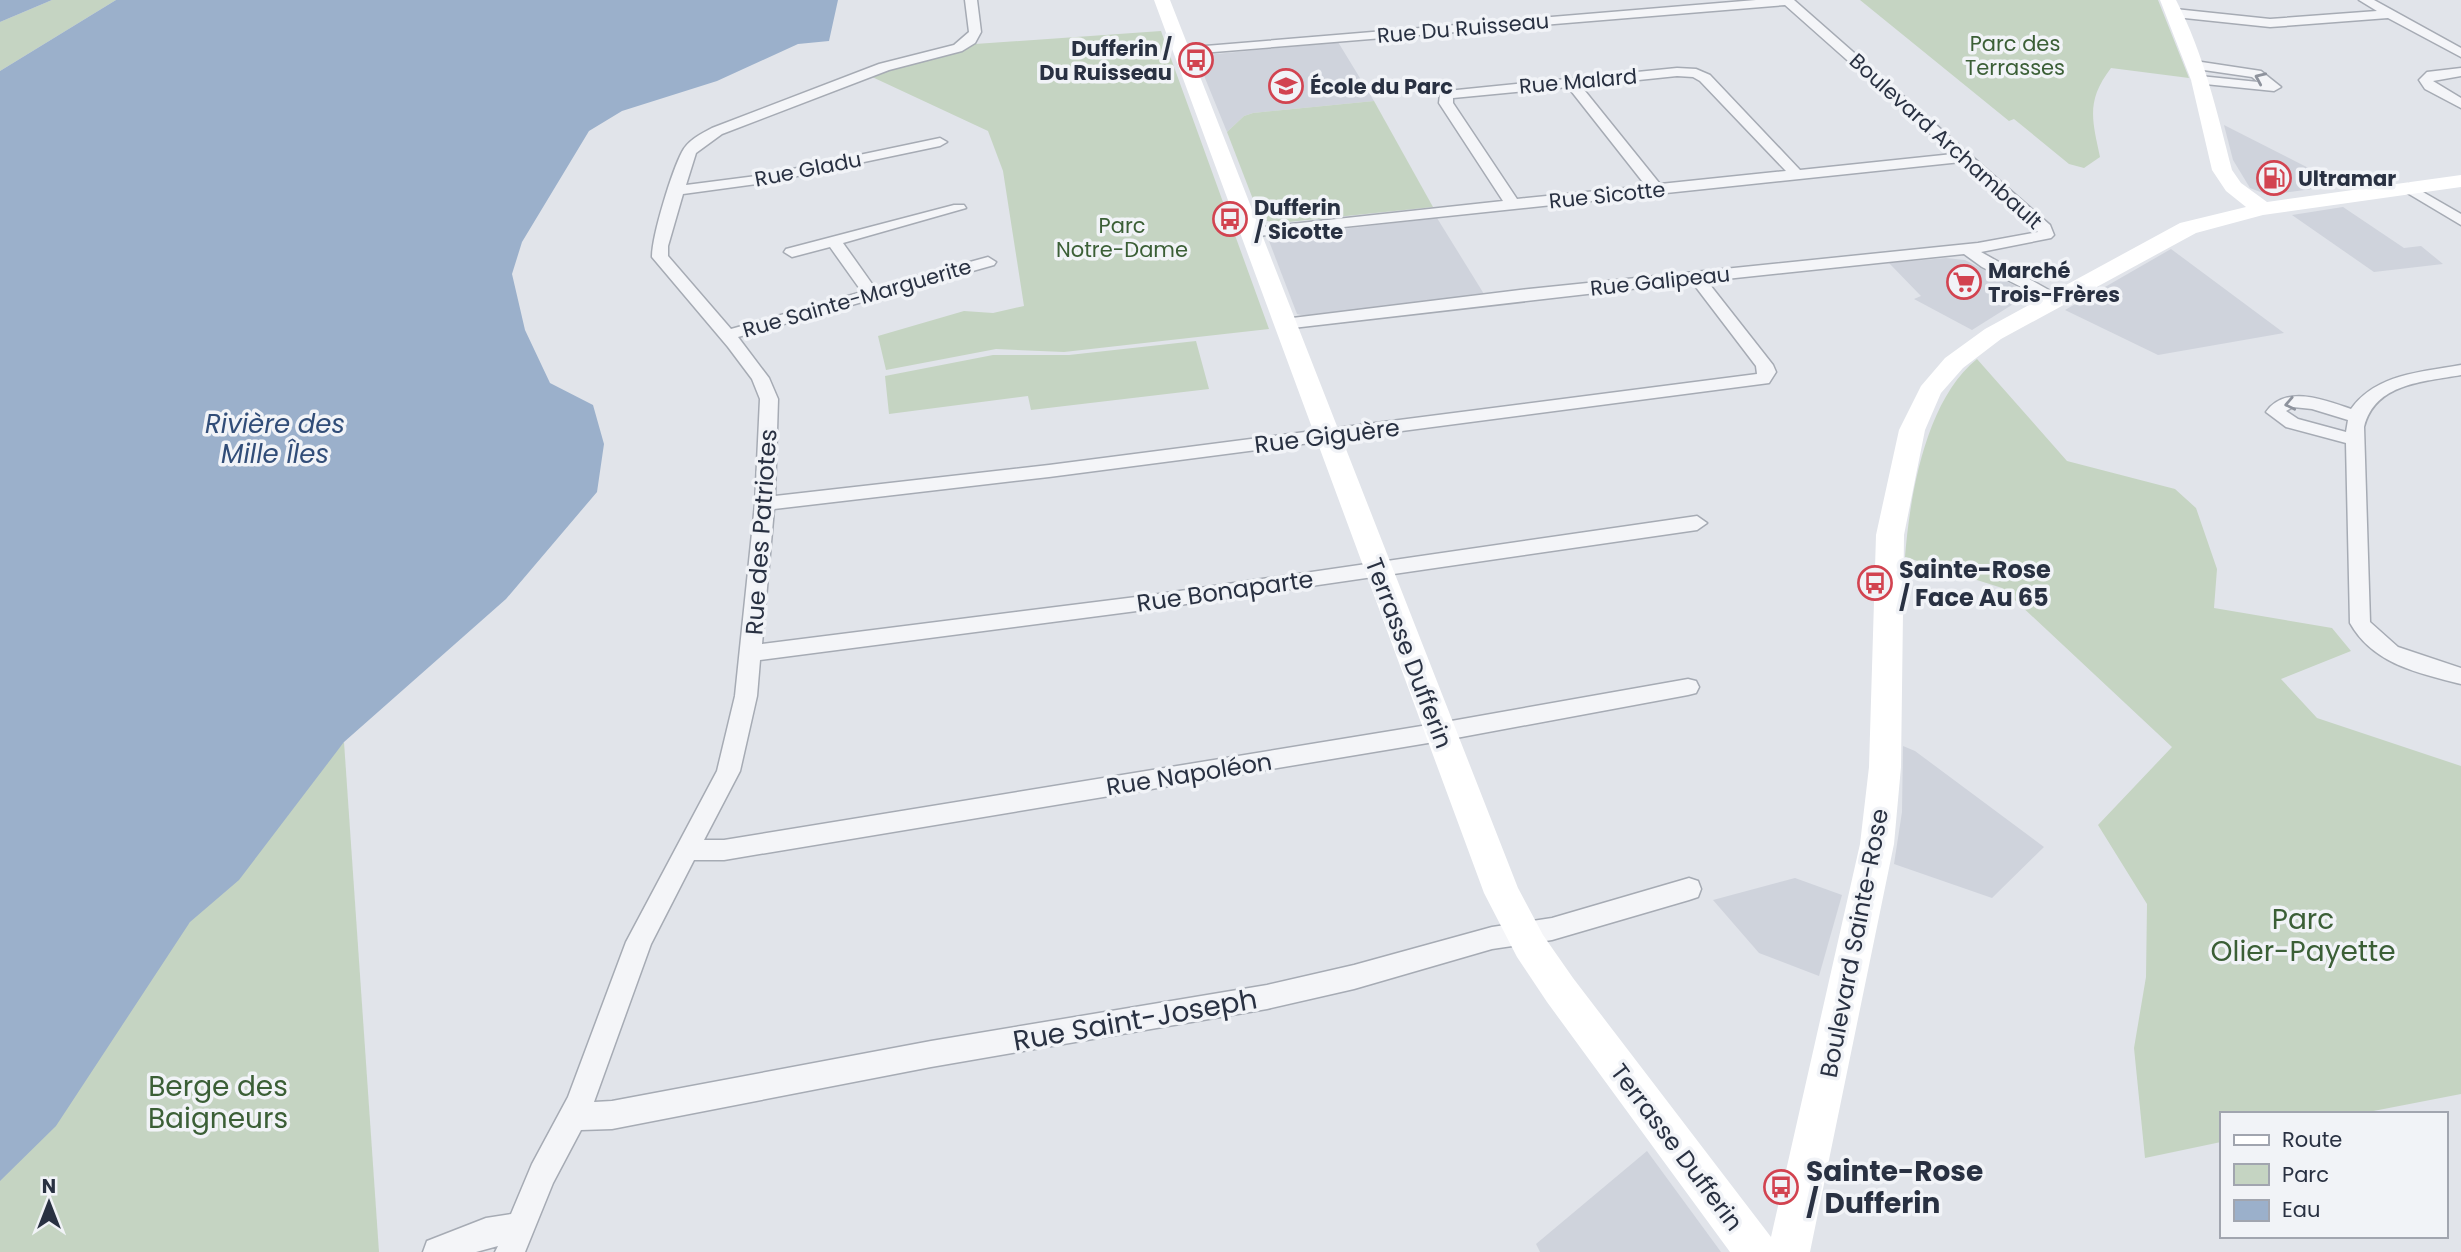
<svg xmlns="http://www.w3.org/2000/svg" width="2461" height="1252" font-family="Poppins,sans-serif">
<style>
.built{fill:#cfd3dc}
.green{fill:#c5d4c2}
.water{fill:#9bb0cb}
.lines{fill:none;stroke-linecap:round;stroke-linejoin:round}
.street-casing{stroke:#a6abb4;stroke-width:3}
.street{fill:#f4f5f8;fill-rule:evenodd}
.secondary{fill:#fff;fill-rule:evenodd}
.oneway{stroke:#8e939d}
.labels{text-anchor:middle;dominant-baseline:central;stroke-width:7;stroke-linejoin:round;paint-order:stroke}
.far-street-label{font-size:21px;fill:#293142;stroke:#f1f3f7}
.far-park-label{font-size:21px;fill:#3b5f36;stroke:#f1f3f7}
.far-poi-label{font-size:21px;font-weight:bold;fill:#293142;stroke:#f1f3f7;text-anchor:start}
.street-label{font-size:24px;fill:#293142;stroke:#f1f3f7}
.poi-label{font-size:24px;font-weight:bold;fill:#293142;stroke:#f1f3f7;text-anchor:start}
.water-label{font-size:26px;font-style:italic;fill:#314d78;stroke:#f1f3f7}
.near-park-label{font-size:28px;fill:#3b5f36;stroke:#f1f3f7}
.near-street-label{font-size:28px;fill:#293142;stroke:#f1f3f7}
.near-poi-label{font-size:28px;font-weight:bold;fill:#293142;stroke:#f1f3f7;text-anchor:start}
</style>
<rect width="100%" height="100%" fill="#e1e4ea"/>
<g class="built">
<polygon points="1338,42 1374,101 1253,113 1244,116 1227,132 1196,56"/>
<polygon points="2224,125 2342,185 2268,195 2250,188 2233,160"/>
<polygon points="2343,207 2404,248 2421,246 2443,264 2374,272 2292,215"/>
<polygon points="1437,218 1484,294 1310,317 1297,314 1269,241 1274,237"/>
<polygon points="2171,249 2284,333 2158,355 2065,310"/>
<polygon points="1946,258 1965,260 2021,289 2026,296 1972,330 1914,299 1921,296 1889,263"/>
<polygon points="1903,746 1915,751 2044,847 1992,898 1894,864 1902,812"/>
<polygon points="1795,878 1842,895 1819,976 1759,953 1713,900"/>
<polygon points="1647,1151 1721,1252 1540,1252 1536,1244"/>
</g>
<g class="green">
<polygon points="52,0 116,0 0,71 0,22"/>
<path d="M1860 0H2158L2189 78 2111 68C2086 101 2092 119 2100 157L2084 168 2069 164 2014 119 2009 121Z"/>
<polygon points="1161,31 1269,329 1064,352 996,349 886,370 878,336 964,311 993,313 1024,306 1003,171 988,131 870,76 975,44"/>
<polygon points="1374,101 1433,207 1279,223 1261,220 1227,132 1244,116 1253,113"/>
<polygon points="1196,341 1209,389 1031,410 1028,396 889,414 885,376 993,355 1069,355"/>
<path d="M1977 359 2067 461 2175 489 2196 508 2217 569 2214 608 2332 628 2351 651 2281 679 2317 718 2461 766V1094L2358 1114H2221V1142L2145 1158 2134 1048 2146 977 2147 904 2098 825 2172 747 2002 588 1905 557C1910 494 1926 400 1977 359Z"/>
<polygon points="344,742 379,1252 0,1252 0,1143"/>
</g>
<g class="water">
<polygon points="0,0 52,0 0,22"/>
<polygon points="116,0 838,0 829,41 798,44 717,81 622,111 589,131 522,242 512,274 525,330 550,383 593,405 604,444 597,492 506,599 344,742 239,880 190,922 56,1126 0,1181 0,71"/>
</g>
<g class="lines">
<g class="street-casing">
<g id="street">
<path d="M965 0H977L981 32 975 43 962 51 889 70 722 134 696 153 686 185 764 175 940 138 947 142 940 146 764 183 683 194 668 246V256L731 329 862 292 830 247 792 257 784 252 786 249 954 205H964L966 208 843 243 875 288 988 257 996 262 994 265 738 337 769 378 778 399 775 496 1049 465 1757 374 1756 366 1692 282 1284 329 1276 324 1284 319 1529 289 1978 243 2038 232 1961 162 1249 237 1244 235V229L1503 201 1439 103 1440 95 1447 91 1677 68 1696 69 1710 75 1800 170 1953 154 1785 5 1177 55V49L1181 48 1756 0H1794L2050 225 2054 235 2051 238 1981 252 2063 298 2055 303 2049 301 1982 267 1964 254 1707 281 1773 365 1776 372 1769 383 1049 477 774 509 762 644 1152 595 1697 516 1707 523 1697 530 1152 609 760 660 757 696 740 771 704 840H724L1440 723 1688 679 1696 681 1699 687 1696 693 1688 695 1440 741 724 860H694L651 944 594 1102 612 1101 931 1041 1267 985 1354 965 1492 927 1552 918 1689 878 1698 881 1701 889 1698 897 1689 900 1552 940 1492 949 1354 989 1267 1009 931 1067 612 1129 581 1130 553 1183 525 1252H495L498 1246 476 1252H423L427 1241 486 1218 511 1214 532 1164 568 1097 626 942 717 771 735 696 755 504 760 399 752 379 728 347 652 257C652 235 672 171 682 152 688 140 701 134 712 128L879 64 954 45 969 32ZM1677 76 1693 77 1700 81 1786 171 1660 184 1581 86ZM1568 87 1646 186 1517 199 1453 103V98Z"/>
<polygon points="2359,0 2374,0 2461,48 2461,57 2388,18 2270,27 2175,17 2169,13 2175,9 2270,19 2377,11"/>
<polygon points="2195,61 2261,71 2281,87 2274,91 2195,83 2193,80 2200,76 2258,82 2252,77 2190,68 2190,62"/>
<polygon points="2461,68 2461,76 2433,81 2461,98 2461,108 2425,89 2419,80 2427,72"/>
<polygon points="2409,184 2461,214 2461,225 2404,191 2402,188"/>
<path d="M2461 365V375C2423 382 2375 383 2364 427L2370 622 2398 647 2461 668V684C2418 673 2373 664 2350 623L2346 443 2286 427 2266 412C2286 384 2325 400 2351 409 2376 374 2421 372 2461 365ZM2293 407 2312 409 2348 420 2346 432 2298 419 2286 411Z"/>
</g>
</g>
<use href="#street" class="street"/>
<path class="secondary" d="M1154 0H1170L1518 888 1543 935 1573 978 1771 1237 1860 844 1869 767 1876 535 1899 430 1921 386 1945 358 1985 329 2180 223 2246 207 2226 191 2212 170 2191 80 2160 0H2176C2204 54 2217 112 2232 170L2241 183 2267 202 2461 175V187L2263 215 2196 233 2001 339 1963 368 1941 393 1925 430 1904 535 1901 767 1894 844 1810 1252H1730L1547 1002 1517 957 1484 893Z"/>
</g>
<defs><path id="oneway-chevron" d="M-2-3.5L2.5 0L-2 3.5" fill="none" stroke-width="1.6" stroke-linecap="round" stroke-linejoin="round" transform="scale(1.75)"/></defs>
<g class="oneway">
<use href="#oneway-chevron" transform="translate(2260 78) rotate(-156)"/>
<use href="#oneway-chevron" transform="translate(2290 404) rotate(168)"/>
</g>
<defs>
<g id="bus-ring" transform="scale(1.75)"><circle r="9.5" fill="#f1f3f7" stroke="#d24350" stroke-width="1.5"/><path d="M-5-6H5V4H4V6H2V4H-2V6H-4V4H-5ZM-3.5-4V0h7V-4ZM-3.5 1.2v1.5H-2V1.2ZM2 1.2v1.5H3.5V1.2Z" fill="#d24350"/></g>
<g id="school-ring" transform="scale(1.75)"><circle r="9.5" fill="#f1f3f7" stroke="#d24350" stroke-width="1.5"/><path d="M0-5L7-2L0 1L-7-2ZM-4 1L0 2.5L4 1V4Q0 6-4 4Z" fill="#d24350"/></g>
<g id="fuel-ring" transform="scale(1.75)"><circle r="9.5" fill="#f1f3f7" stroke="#d24350" stroke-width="1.5"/><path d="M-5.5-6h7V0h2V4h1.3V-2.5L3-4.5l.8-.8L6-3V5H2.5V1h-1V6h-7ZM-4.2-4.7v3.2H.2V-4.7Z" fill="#d24350"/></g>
<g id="supermarket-ring" transform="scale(1.75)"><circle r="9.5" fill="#f1f3f7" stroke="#d24350" stroke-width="1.5"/><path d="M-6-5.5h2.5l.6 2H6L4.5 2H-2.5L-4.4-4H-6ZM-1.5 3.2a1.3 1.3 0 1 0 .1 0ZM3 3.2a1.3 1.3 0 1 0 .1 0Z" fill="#d24350"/></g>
</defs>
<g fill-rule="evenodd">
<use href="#bus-ring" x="1196" y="60"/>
<use href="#school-ring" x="1286" y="86"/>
<use href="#fuel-ring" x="2274" y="178"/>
<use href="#bus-ring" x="1230" y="219"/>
<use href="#supermarket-ring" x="1964" y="282"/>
<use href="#bus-ring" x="1875" y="583"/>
<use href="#bus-ring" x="1781" y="1187"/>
</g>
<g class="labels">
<g class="far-street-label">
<text transform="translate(1463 28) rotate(-5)">Rue Du Ruisseau</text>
<text transform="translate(1578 81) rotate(-5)">Rue Malard</text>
<text transform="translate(1946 141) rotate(42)">Boulevard Archambault</text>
<text transform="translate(808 169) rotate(-11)">Rue Gladu</text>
<text transform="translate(1607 195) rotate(-6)">Rue Sicotte</text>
<text transform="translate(1660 281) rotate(-6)">Rue Galipeau</text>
<text transform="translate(857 298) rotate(-16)">Rue Sainte-Marguerite</text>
</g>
<g class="far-park-label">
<text x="2015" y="43">Parc des<tspan x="2015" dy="24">Terrasses</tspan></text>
<text x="1122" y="225">Parc<tspan x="1122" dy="24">Notre-Dame</tspan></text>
</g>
<g class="far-poi-label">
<text x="1172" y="48" text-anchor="end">Dufferin /<tspan x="1172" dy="24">Du Ruisseau</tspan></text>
<text x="1310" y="86">École du Parc</text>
<text x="2298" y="178">Ultramar</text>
<text x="1254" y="207">Dufferin<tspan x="1254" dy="24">/ Sicotte</tspan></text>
<text x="1988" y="270">Marché<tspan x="1988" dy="24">Trois-Frères</tspan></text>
</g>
<g class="street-label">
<text transform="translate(1327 436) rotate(-7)">Rue Giguère</text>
<text transform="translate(761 532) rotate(-86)">Rue des Patriotes</text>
<text transform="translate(1225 591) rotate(-8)">Rue Bonaparte</text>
<text transform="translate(1409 653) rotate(69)">Terrasse Dufferin</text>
<text transform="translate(1189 774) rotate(-9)">Rue Napoléon</text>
<text transform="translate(1854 943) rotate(-79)">Boulevard Sainte-Rose</text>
<text transform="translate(1677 1147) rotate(53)">Terrasse Dufferin</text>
</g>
<g class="poi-label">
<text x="1899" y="569">Sainte-Rose<tspan x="1899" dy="28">/ Face Au 65</tspan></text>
</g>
<g class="water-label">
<text x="275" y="424">Rivière des<tspan x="275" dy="30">Mille Îles</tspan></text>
</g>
<g class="near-park-label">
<text x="2303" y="919">Parc<tspan x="2303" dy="32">Olier-Payette</tspan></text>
<text x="218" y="1086">Berge des<tspan x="218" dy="32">Baigneurs</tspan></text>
</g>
<g class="near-street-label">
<text transform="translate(1135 1020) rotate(-10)">Rue Saint-Joseph</text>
</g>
<g class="near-poi-label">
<text x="1806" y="1171">Sainte-Rose<tspan x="1806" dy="32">/ Dufferin</tspan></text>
</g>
</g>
<rect x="2220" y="1112" width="228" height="126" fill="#f1f3f7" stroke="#a1a5af" stroke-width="2"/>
<rect x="2234" y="1135" width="35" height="10" fill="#ffffff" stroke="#a1a5af" stroke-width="2"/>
<text x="2282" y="1147" font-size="21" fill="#293142">Route</text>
<rect x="2234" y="1164" width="35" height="21" fill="#c5d4c2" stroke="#a1a5af" stroke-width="2"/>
<text x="2282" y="1182" font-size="21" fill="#293142">Parc</text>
<rect x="2234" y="1200" width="35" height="21" fill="#9bb0cb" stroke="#a1a5af" stroke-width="2"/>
<text x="2282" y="1217" font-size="21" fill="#293142">Eau</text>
<g transform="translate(49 1203)" stroke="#f1f3f7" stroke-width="5" paint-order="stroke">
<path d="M0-5L12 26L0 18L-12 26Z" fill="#293142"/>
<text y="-10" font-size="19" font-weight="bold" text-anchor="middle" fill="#293142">N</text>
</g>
</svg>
